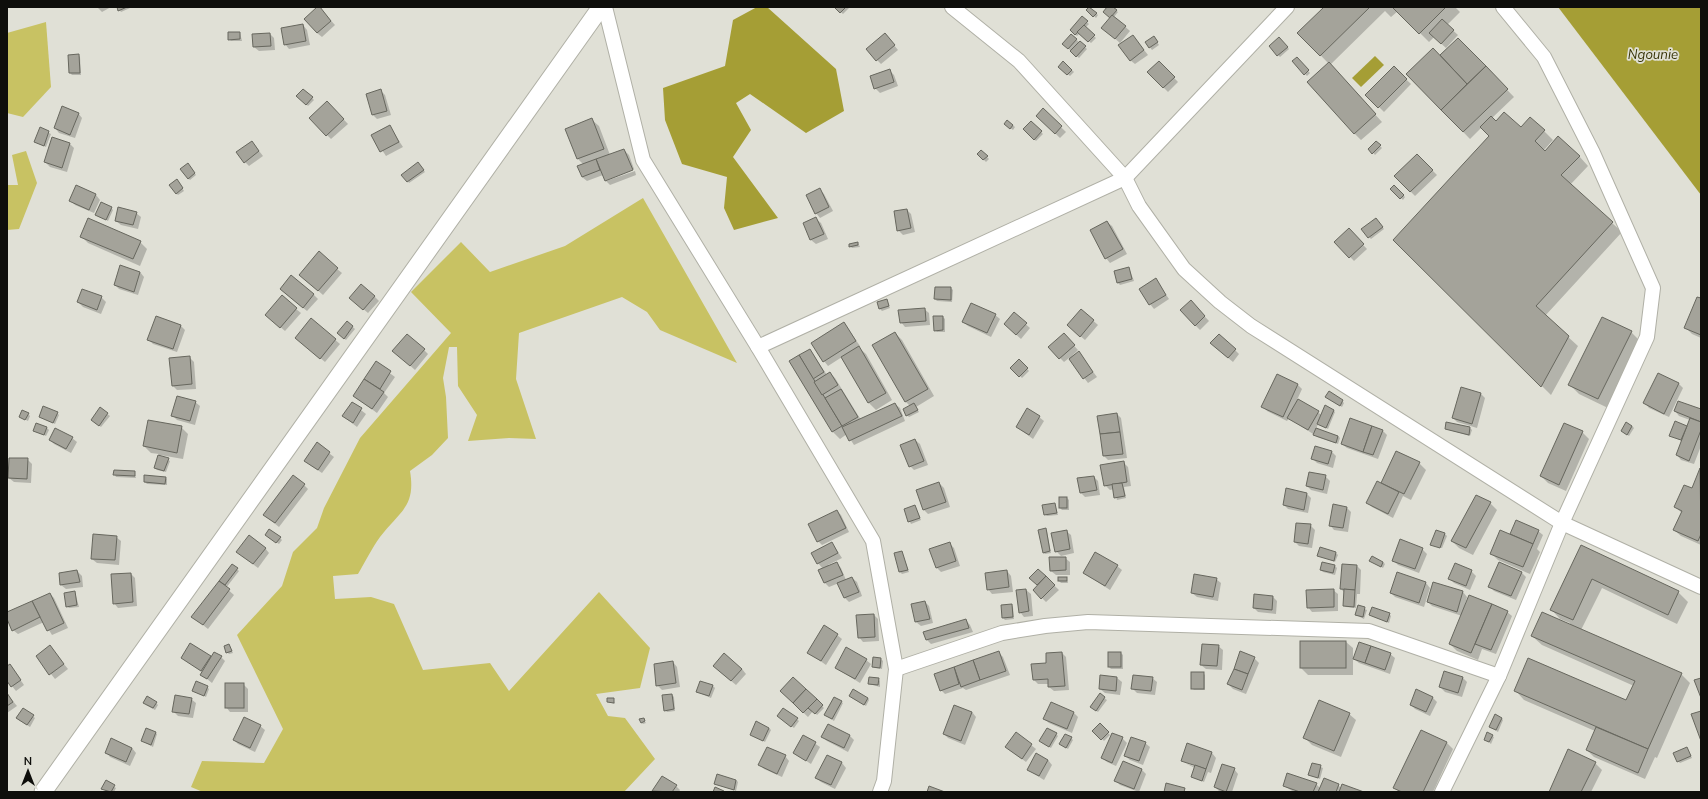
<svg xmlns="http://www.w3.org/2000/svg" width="1708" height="799" font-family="Mulish,sans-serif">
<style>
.green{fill:#c8c263}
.water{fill:#a59e35}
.shadow{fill:#0003}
.building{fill:#a4a39a;stroke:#67675e}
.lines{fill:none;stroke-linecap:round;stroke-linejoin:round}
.minor-casing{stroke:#b0b0a6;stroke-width:16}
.tertiary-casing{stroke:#b0b0a6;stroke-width:19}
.minor{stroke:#fff;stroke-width:14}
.tertiary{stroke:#fff;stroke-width:17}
.labels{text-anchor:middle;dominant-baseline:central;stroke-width:3.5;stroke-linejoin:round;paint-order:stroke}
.water-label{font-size:13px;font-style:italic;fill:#373407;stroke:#e0e0d6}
</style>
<rect width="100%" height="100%" fill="#e0e0d6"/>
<g class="green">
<polygon points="46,22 51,87 23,117 7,113 7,33"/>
<polygon points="26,151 37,183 19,229 7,230 7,185 18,185 12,155"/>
<path d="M643 198 737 363 660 330 647 312 622 297 519 333 516 379 536 439 509 438 468 441 477 415 458 386 457 347H449L443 378 446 397 448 438 432 455 410 471C416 507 400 511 380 537 372 548 365 562 358 574L333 576 335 599 371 597 394 604 423 670 490 663 509 691 599 592 650 648 640 688 596 694 608 716 625 718 655 759 624 792H203L191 787 202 761 264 763 283 729 237 635 282 586 293 552 317 528 324 508 360 438 451 333 411 292 461 242 490 272 565 246Z"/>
</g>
<g class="water">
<polygon points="757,7 767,7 836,69 844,111 806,133 750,94 736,103 751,130 733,157 778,218 734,230 724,208 727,177 682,164 665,120 663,88 725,66 733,20"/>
<polygon points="1558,7 1701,7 1701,195"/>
<polygon points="1375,56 1384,65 1361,87 1352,78"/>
</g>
<g class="shadow">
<polygon points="97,7 111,7 102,12"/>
<polygon points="118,7 130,7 130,8 121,12"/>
<polygon points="835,7 850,7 843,14"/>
<polygon points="1108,7 1111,7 1118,12 1114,17 1130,31 1120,43 1103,28 1111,18"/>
<polygon points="1326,7 1455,7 1460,12 1447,25 1458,35 1446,48 1434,37 1429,42 1398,11 1391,17 1385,11 1330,65 1382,122 1361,140 1354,133 1329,64 1299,33"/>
<polygon points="1090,8 1098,15 1096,18 1088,10"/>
<polygon points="323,12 335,25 322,37 317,33"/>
<polygon points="1082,18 1089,24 1085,28 1096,38 1091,43 1080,33 1077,36 1071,30"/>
<polygon points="303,25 307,30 310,45 289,49 285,44"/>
<polygon points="240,33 242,41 231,41 229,39"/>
<polygon points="270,34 274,38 275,50 259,51 254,47"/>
<polygon points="1071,35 1087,49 1079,58 1063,44"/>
<polygon points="1133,36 1148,55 1135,64 1130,60"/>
<polygon points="1279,38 1289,49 1280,57 1270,46"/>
<polygon points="889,39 898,50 881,64 877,60"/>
<polygon points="1155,39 1159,45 1152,50 1146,42"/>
<polygon points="1458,39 1514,97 1492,118 1496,122 1521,129 1544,131 1553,140 1544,150 1545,152 1579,156 1588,166 1570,185 1622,232 1545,316 1578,346 1551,395 1395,240 1491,136 1482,127 1470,139 1407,74 1440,57"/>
<polygon points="78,55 80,57 81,75 72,75 70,73 69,56"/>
<polygon points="1297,58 1310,73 1307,76 1293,62"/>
<polygon points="1063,62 1074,72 1070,76 1059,67"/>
<polygon points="1159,62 1178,82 1168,92 1148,72"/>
<polygon points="1394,68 1411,84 1384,112 1367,95"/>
<polygon points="889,70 894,75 898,86 880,93 875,88"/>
<polygon points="304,90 314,100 308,106 298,96"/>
<polygon points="380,90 385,95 391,115 377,119 373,115 367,94"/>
<polygon points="327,102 348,124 331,139 310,118"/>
<polygon points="1043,110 1066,132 1060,138 1037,116"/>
<polygon points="78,113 82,118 75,138 59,133 55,128"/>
<polygon points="592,120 599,126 610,155 624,150 629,155 634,169 606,179 606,181 603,175 587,181 582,177 584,165 578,159"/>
<polygon points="1007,121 1015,127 1013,130 1007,126"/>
<polygon points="1031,122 1043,134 1036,141 1024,129"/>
<polygon points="389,126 403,147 386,156 372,135"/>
<polygon points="40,129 51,134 46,147 35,142"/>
<polygon points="252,142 263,156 249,166 245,162"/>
<polygon points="1376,142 1382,148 1375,155 1370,149"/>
<polygon points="70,144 74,148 67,172 50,167 45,162"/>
<polygon points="981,151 989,159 986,162 978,154"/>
<polygon points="1417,155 1437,175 1415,196 1395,176"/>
<polygon points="190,166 196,175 190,180 188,178"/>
<polygon points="420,166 425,172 409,183 408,181"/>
<polygon points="635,171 636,175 610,185 606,181"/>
<polygon points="179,183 184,191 178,195 176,193"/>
<polygon points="1394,186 1405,197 1403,200 1391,189"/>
<polygon points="77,187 96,195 100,200 94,213 75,205 70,200"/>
<polygon points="820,190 824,194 833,211 820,218 816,213"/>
<polygon points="111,208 113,210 108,221 97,215"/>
<polygon points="907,210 911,214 915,232 903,235 898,230"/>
<polygon points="136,213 141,217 138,229 121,225 116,221"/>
<polygon points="816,219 821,223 828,239 816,244 811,240 804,224"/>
<polygon points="1107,222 1112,226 1127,254 1110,263 1106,258"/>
<polygon points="1378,222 1384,229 1371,239 1369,237"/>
<polygon points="1349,230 1367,249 1354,261 1336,242"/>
<polygon points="81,236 140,242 147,249 140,266 88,243"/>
<polygon points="858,243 860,247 852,248 850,246"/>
<polygon points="121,266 140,272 144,277 138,295 119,289 115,285"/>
<polygon points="1129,268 1134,281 1120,285 1118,283"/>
<polygon points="337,269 342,273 323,295 305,279"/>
<polygon points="1156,280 1169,299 1154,309 1150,304"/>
<polygon points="951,288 953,290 952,302 937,301 935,299"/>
<polygon points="285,293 313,294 318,299 307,311"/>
<polygon points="374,296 379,301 368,313 355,302"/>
<polygon points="101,297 106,302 101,314 83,307 78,302"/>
<polygon points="1701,299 1701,338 1692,334 1685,327"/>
<polygon points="887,300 890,308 882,311 880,309"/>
<polygon points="1195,306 1209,321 1200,330 1195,325"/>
<polygon points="296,309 301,313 285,331 271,319"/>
<polygon points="924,309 929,313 930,325 905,327 901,322"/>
<polygon points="1081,310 1098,325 1085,340 1073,330"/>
<polygon points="1014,314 1030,328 1021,339 1009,328"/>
<polygon points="995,315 1000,319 991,337 968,326 963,322"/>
<polygon points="943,317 945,319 945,332 937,332 935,330"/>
<polygon points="312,320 340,344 325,362 301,342"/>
<polygon points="347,322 355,329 346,340 340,335"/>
<polygon points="844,323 860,346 858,347 866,354 892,400 876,410 869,403 842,357 828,366 824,361"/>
<polygon points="180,325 185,330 177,352 153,344 149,340"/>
<polygon points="1631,332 1640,341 1608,408 1579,394 1570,385"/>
<polygon points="895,333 902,340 934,396 916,407 919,412 909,417 907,415 910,406 906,402"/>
<polygon points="1068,339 1078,350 1072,356 1079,353 1097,377 1088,383 1069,358 1064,362 1060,358"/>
<polygon points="1216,348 1235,350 1239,354 1233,362"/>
<polygon points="424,350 428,354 415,370 398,355"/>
<polygon points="810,350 827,375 830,373 835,378 861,420 895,404 900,408 905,421 854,445 847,434 840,439 833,432 790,362"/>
<polygon points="189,357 194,362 196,389 177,390 173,386"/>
<polygon points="1019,360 1029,371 1022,378 1012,368"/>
<polygon points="376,363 395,377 384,393 388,397 377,413 354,396"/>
<polygon points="1659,374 1679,384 1683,388 1669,417 1649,408 1645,403"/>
<polygon points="1278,375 1298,385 1302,389 1297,400 1322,415 1333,410 1335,412 1328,429 1318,424 1316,429 1338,436 1340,438 1338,444 1317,437 1315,435 1316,430 1313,434 1289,418 1287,421 1267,411 1263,407"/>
<polygon points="1481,394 1485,398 1477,428 1457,422 1453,418"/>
<polygon points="1329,399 1342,401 1344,403 1342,407"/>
<polygon points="195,402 200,406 195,425 177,420 173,416"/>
<polygon points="352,403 366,414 357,427 343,416"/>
<polygon points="100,409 110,416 101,427 94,422"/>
<polygon points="1701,410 1701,446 1694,464 1681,460 1677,455 1682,441 1671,436 1687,428 1690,420 1679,416 1675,411"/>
<polygon points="57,413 59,415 55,424 40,417"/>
<polygon points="28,414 30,416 28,421 20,417"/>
<polygon points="1117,414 1121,418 1127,458 1108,460 1104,456"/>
<polygon points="1039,417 1044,421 1033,439 1017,427"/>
<polygon points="1632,426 1634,428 1629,436 1624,433"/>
<polygon points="181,427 188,434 183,459 160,455 160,456 170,461 166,472 157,470 155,468 159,454 151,453 144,446"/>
<polygon points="47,428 49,430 46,436 34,431"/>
<polygon points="1470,428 1472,430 1470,436 1446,429"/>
<polygon points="1382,430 1387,435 1378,459 1347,448 1342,444"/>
<polygon points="1582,432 1589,439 1566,491 1548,483 1541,476"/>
<polygon points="72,438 77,442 71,453 54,444 50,440"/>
<polygon points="915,440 920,444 928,465 914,470 910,466"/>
<polygon points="317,444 334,457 322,473 310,465"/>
<polygon points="1332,452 1336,456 1333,468 1317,463 1312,458"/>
<polygon points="1397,452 1419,463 1426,470 1411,500 1403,496 1393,518 1372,507 1368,503 1381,484"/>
<polygon points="27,459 32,464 31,483 14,482 9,478"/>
<polygon points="1123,462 1128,467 1131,486 1124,487 1126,498 1117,500 1114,489 1110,490 1105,485"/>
<polygon points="1701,470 1701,545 1681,536 1674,530 1682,513 1675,507 1692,489"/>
<polygon points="134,472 136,478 116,477 115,475"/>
<polygon points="1325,476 1330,481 1327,494 1311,490 1307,486"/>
<polygon points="165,477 167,479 167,485 147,484 145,482"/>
<polygon points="1094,477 1098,481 1100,495 1085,497 1080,492"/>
<polygon points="939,483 944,488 950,507 928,514 924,510"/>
<polygon points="304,485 308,489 279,527 264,515"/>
<polygon points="1287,489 1307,494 1311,498 1308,513 1288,509 1284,505"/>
<polygon points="1067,498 1069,500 1069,510 1062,510 1060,508"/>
<polygon points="1490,503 1497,510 1473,555 1459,548 1452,541"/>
<polygon points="1055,504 1058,515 1047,516 1045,514"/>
<polygon points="915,506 921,520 911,524 905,510"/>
<polygon points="1347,508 1351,512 1348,532 1334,530 1330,525"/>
<polygon points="837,511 841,515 849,532 822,545 818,541"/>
<polygon points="1310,525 1315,530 1312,548 1299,546 1295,542"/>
<polygon points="1045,529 1047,531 1051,553 1045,554 1043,552"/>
<polygon points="1066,531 1071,535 1074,553 1061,556 1056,551"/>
<polygon points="1538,531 1543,535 1537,549 1540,552 1530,574 1498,560 1491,553 1514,537 1511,534"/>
<polygon points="1445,534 1447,536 1442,548 1432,545"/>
<polygon points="116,537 121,541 119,565 97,563 92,559"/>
<polygon points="268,537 280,538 282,540 279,544"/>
<polygon points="832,543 842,558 828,565 829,566 837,563 841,568 846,580 852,578 857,582 862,596 849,602 845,598 839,583 829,587 825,583 823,569 818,563"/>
<polygon points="949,543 954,548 960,566 941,572 937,568"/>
<polygon points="1581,546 1678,592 1688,602 1677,624 1602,588 1581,630 1681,674 1690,683 1657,758 1655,757 1645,779 1594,757 1587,750 1595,731 1524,700 1515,690 1627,702 1634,686 1542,645 1532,636 1570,625 1570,623 1560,619 1551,609"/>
<polygon points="265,548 269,553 258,568 242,556"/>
<polygon points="1422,549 1427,554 1419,573 1398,565 1393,560"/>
<polygon points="902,552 909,572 902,574 900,572"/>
<polygon points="1336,553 1338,555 1335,562 1318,555"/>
<polygon points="1065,558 1070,562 1070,575 1056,575 1051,571"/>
<polygon points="1371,561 1383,562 1385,564 1383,568"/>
<polygon points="1322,563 1335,566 1337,568 1335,575 1323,572 1321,570"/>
<polygon points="232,565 239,571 226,588 234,595 208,629 193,617"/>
<polygon points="1117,566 1122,570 1110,590 1084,573"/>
<polygon points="1357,566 1361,570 1360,594 1357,594 1356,608 1346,607 1344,605 1344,592 1341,589"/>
<polygon points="1038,570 1059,590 1046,602 1034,590 1039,585 1031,578"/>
<polygon points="77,571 82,576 83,587 66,589 61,585 60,574"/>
<polygon points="1007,571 1011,576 1013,592 992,594 988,589"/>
<polygon points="1471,571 1476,576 1470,590 1454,583 1449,578"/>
<polygon points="1521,572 1526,577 1516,600 1494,591 1489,586"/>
<polygon points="131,574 135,578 137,606 118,608 114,603"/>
<polygon points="1397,574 1426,583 1430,588 1424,607 1395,597 1391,593"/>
<polygon points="1066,578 1068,583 1061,583 1059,581"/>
<polygon points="1216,579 1221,583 1218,601 1197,597 1192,593"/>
<polygon points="1026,590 1031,594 1033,616 1024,617 1020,612"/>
<polygon points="1333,590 1338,594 1338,611 1312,612 1308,607"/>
<polygon points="75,592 79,607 69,608 67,606"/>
<polygon points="1463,592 1467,597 1464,608 1465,608 1470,596 1507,612 1512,616 1496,654 1482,649 1478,660 1457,651 1450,644 1462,616 1432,606 1428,602"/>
<polygon points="50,594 54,598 68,628 52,635 44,622 18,634 13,630 7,614"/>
<polygon points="1255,595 1273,597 1277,601 1276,614 1258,612 1254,608"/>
<polygon points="925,602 929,606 933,623 921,626 916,622"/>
<polygon points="1011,605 1013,607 1014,619 1005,620 1003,618 1002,606"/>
<polygon points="1359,607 1367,610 1364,619 1356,615"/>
<polygon points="1389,614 1391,616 1389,623 1370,615"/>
<polygon points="874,615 878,619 879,641 863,642 859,637"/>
<polygon points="966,620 970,625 973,632 931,644 927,640"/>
<polygon points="837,635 842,639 826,665 809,653"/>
<polygon points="1346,642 1353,648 1353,675 1308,675 1301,668"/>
<polygon points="229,645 233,653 229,654 227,652"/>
<polygon points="1218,646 1223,650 1222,670 1206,669 1201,665"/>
<polygon points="50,647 68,669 55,679 37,656"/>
<polygon points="999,653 1003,657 1010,675 966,690 963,688 945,694 941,690 935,675"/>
<polygon points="1062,653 1066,657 1069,690 1054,691 1049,687 1049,684 1038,684 1034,680 1048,663"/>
<polygon points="1109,653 1121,653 1123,655 1123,669 1111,669 1109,667"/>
<polygon points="1241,653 1254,658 1259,663 1246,694 1233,689 1228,684"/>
<polygon points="1390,654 1395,658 1390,674 1359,663 1354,659"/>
<polygon points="210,657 211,658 221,657 225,661 212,683 201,674 202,672 182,658"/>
<polygon points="881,659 883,661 882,669 875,668 873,667"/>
<polygon points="866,660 871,664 860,683 836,668"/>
<polygon points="673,662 677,667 680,687 662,690 657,685"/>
<polygon points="10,665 24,685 16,691 7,680 7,667"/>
<polygon points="742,669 746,674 736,685 719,671"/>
<polygon points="1203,673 1205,675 1205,690 1194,690 1192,688"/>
<polygon points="1101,677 1117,678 1122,682 1120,695 1105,693 1100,689"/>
<polygon points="793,678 824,708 817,715 813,711 808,717 785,695"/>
<polygon points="1152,678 1157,682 1155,695 1137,693 1132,688"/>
<polygon points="1463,678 1467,682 1462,697 1445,692 1440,687"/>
<polygon points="878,679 880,681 880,687 869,684"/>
<polygon points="243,684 248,689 248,712 230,712 226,707"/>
<polygon points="713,686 715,688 711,698 697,692"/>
<polygon points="207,687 209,689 206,697 193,690"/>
<polygon points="7,694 17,706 7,713"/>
<polygon points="672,695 674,697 675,711 667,712 665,710"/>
<polygon points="1100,695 1107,700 1098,712 1093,709"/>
<polygon points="1432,697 1437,702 1430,716 1415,709 1411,705"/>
<polygon points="852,698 868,698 869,700 866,706"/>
<polygon points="191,699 196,703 193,718 178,716 173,711"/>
<polygon points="613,699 615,704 608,702"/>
<polygon points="841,702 843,703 834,721 825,715"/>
<polygon points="156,703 158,705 155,710 146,705"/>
<polygon points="1051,703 1074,713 1078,717 1072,733 1049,723 1044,719"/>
<polygon points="955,706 972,712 976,717 965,745 948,738 944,734"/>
<polygon points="23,709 35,718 30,727 19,720"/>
<polygon points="784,709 799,721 794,728 780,718"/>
<polygon points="1349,714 1356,720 1341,757 1312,745 1305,738"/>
<polygon points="1501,718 1503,720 1498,732 1490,727"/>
<polygon points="643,719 646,723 643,724 641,722"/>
<polygon points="828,725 850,736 854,740 848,752 827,741 822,737"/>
<polygon points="1100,725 1110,735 1104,741 1094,731"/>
<polygon points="260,726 265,730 255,752 238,744 234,740"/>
<polygon points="769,728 771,730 765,742 751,734"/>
<polygon points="156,733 157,734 153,747 142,741"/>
<polygon points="1056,734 1058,736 1051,748 1042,743"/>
<polygon points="804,736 820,747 811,764 794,753"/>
<polygon points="1492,736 1494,737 1491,744 1485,739"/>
<polygon points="1071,738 1073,740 1068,749 1060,744"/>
<polygon points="1122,738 1127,743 1116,766 1107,762 1102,758"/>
<polygon points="1446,742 1453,749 1433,792 1399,792 1395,788"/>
<polygon points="1145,743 1150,747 1143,765 1130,760 1125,756"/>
<polygon points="1031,745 1036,749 1026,762 1006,747"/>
<polygon points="1188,745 1212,753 1216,758 1211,773 1208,772 1204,782 1192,777 1195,768 1185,763 1196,767"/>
<polygon points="132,748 136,753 130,766 110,757 106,752"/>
<polygon points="1687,748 1692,758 1680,763 1678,761"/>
<polygon points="785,756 789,761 782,777 764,769 760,765"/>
<polygon points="827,756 842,763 846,768 835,789 821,782 816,778"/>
<polygon points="1048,760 1052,765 1044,780 1028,770"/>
<polygon points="1123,762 1142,770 1146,774 1139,792 1120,785 1115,780"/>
<polygon points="1595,763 1602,770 1591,792 1550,792"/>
<polygon points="1313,764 1323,768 1320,779 1310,775"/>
<polygon points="1234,769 1238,774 1232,792 1219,791 1215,787"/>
<polygon points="736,780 738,782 736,791 715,783"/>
<polygon points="107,782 116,788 114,792 107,792 103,789"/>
<polygon points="1316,784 1320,788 1338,785 1341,788 1361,792 1294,792 1284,786"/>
<polygon points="676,786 680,790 679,792 653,791"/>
</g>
<g class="building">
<polygon points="117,7 127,7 118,11"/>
<polygon points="317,7 320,7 331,21 317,33 304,19"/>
<polygon points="834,7 846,7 840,13"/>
<polygon points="1089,7 1097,13 1093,17 1086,10"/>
<polygon points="1107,7 1113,7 1117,10 1110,18 1103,12"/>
<polygon points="1324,7 1370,7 1320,56 1297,33"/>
<polygon points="1392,7 1446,7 1419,34"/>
<polygon points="1112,15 1126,26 1115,39 1101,28"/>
<polygon points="1082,16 1088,21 1075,35 1070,30"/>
<polygon points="1442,19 1454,30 1441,44 1429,33"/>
<polygon points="303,24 306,41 284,45 281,28"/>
<polygon points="1084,25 1095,35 1088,42 1077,32"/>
<polygon points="228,32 240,32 240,39 228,40"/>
<polygon points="270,33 271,46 253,47 252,34"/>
<polygon points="885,33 895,45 876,61 866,49"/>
<polygon points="1071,34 1077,39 1068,49 1062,44"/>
<polygon points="1133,35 1144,50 1130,61 1118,45"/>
<polygon points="1154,36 1158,42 1149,48 1145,42"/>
<polygon points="1279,37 1288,47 1277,56 1269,46"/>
<polygon points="1458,38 1486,66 1467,84 1440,55"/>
<polygon points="1080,41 1086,46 1076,57 1070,51"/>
<polygon points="1433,48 1467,84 1441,110 1406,74"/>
<polygon points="79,54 80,73 69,73 68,55"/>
<polygon points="1297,57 1309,70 1304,75 1292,61"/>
<polygon points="1063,61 1072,70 1067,75 1058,67"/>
<polygon points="1159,61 1175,77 1163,88 1147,72"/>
<polygon points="1329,62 1376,114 1354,134 1307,82"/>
<polygon points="1394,66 1407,79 1378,108 1365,95"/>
<polygon points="1486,66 1508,89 1463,132 1441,110"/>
<polygon points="890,69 894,82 874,89 870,76"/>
<polygon points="303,89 313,97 306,105 296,96"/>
<polygon points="381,89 387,111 372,115 366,94"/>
<polygon points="327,101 344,119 326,136 309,118"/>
<polygon points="62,106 79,113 70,135 54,128"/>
<polygon points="1043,108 1062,126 1055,134 1036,116"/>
<polygon points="1504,112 1521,127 1530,117 1545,130 1535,141 1545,151 1558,136 1580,156 1561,175 1613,222 1536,306 1569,336 1541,387 1393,240 1489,136 1480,127 1491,116 1496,121"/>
<polygon points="592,118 604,149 577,159 565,129"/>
<polygon points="1007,120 1013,125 1010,129 1004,124"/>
<polygon points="1031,121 1042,131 1034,140 1023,129"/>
<polygon points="390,125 399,142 380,152 371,135"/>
<polygon points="40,127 49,131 44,146 34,142"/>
<polygon points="52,137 70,143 62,168 44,162"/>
<polygon points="252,141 259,151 244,163 236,152"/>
<polygon points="1376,141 1381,145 1372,154 1368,149"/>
<polygon points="624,149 633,170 605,181 596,159"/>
<polygon points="981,150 988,156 983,160 977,154"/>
<polygon points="1417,154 1433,170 1410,192 1394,176"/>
<polygon points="596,159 600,170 582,177 577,166"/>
<polygon points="418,162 424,170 407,182 401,175"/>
<polygon points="188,163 195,173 188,179 180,169"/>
<polygon points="177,179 183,188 176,194 169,185"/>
<polygon points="76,185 96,194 89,210 69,201"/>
<polygon points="1394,185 1404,195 1400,199 1390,189"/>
<polygon points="820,188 829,207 815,214 806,195"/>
<polygon points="101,202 112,207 106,220 95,215"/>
<polygon points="118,207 137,212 133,225 115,221"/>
<polygon points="907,209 911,228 897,231 894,211"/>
<polygon points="816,217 824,234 810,240 803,223"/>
<polygon points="88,218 141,241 133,259 80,237"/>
<polygon points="1376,218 1383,227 1368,238 1361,229"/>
<polygon points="1107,221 1123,249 1105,259 1090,230"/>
<polygon points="1349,228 1364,244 1349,258 1334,242"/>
<polygon points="858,242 858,245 849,247 849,244"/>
<polygon points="319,251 338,268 318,291 299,275"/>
<polygon points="120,265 140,272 134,292 114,285"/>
<polygon points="1129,267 1132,279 1117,283 1114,271"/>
<polygon points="291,275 314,294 303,308 280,289"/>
<polygon points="1156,278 1166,295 1149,305 1139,289"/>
<polygon points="361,284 375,296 363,310 349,298"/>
<polygon points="935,287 951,287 951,300 934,299"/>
<polygon points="82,289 102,296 97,310 77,302"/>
<polygon points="282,295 297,308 280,328 265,315"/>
<polygon points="1697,297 1701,298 1701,335 1684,328"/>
<polygon points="887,299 889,306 879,309 877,302"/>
<polygon points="1191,300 1205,316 1195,326 1180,310"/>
<polygon points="971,303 996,314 987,333 962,322"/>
<polygon points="925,308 926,321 900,323 898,310"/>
<polygon points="1081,309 1094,320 1080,337 1067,325"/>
<polygon points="1014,312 1027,323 1016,335 1004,324"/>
<polygon points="156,316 181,325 173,349 147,340"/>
<polygon points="933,316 943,316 943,330 934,331"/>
<polygon points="1602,317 1632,331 1598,399 1568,385"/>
<polygon points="311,318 336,339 320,359 295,338"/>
<polygon points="347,321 353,326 344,339 337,333"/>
<polygon points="844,322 856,341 823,362 811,343"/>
<polygon points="895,332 928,389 905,402 872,345"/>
<polygon points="1064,333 1075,345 1059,359 1048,347"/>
<polygon points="407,334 425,349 410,366 392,351"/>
<polygon points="1219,334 1236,349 1228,358 1210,343"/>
<polygon points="859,346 886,393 868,403 841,357"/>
<polygon points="810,349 824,372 813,379 799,355"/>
<polygon points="1079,351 1093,372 1083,379 1069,359"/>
<polygon points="799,355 842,426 832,432 789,361"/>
<polygon points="190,356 192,384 172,386 169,358"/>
<polygon points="1019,359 1028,368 1019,377 1010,368"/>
<polygon points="376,361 391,371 380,389 364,379"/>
<polygon points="830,372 838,385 822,395 814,382"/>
<polygon points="1658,373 1679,383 1664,414 1643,403"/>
<polygon points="1277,374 1298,384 1283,417 1261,407"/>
<polygon points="364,379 384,392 372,409 353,396"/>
<polygon points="1461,387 1481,393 1472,424 1452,418"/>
<polygon points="841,389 858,417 842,426 825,398"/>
<polygon points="1329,391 1343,400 1340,406 1325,397"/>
<polygon points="177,396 196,401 190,421 171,416"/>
<polygon points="1298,399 1319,411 1308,430 1287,418"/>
<polygon points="1678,401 1701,409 1701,422 1674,411"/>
<polygon points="352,402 362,408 353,423 342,416"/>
<polygon points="895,403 902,416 849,441 842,427"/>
<polygon points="914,403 918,410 906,416 903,409"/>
<polygon points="1325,405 1334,410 1326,428 1317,424"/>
<polygon points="43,406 58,412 53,423 39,417"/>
<polygon points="100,407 108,413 99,426 91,420"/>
<polygon points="1027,408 1040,416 1029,435 1016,427"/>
<polygon points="22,410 29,413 25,420 19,417"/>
<polygon points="1117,413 1120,432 1100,434 1097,416"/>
<polygon points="1350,418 1372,426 1363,452 1341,444"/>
<polygon points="1690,418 1701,422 1701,430 1689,461 1676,455"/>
<polygon points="148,420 182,426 177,453 143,446"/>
<polygon points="1675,421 1687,426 1681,440 1669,436"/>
<polygon points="1446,422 1470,427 1469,435 1445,429"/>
<polygon points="1626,422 1632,426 1627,435 1621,431"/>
<polygon points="36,423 47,427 44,435 33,431"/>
<polygon points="1564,423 1583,431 1559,485 1540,476"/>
<polygon points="1372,426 1383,430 1373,455 1363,452"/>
<polygon points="55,428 73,437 66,449 49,440"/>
<polygon points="1316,428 1338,436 1336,443 1313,435"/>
<polygon points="1120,432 1123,454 1103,456 1100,434"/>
<polygon points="915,439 924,461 909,467 900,445"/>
<polygon points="317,442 330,452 318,470 304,461"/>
<polygon points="1315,446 1332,451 1328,464 1311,459"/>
<polygon points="1396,451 1420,462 1404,494 1381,483"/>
<polygon points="158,455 169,458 164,471 154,468"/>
<polygon points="9,458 28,458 27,479 8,478"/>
<polygon points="1124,461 1127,482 1104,486 1100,465"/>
<polygon points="1700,468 1701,534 1698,541 1673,530 1682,511 1674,507 1684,485 1692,488"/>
<polygon points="114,470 135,471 135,476 113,475"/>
<polygon points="1309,472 1326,475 1323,490 1306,486"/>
<polygon points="144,475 166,477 165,484 144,482"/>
<polygon points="293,475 305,484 275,523 263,515"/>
<polygon points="1094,476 1097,490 1080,493 1077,478"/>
<polygon points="1377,481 1399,492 1388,514 1366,503"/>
<polygon points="939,482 946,502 923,510 916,490"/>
<polygon points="1122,483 1125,496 1114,498 1112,484"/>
<polygon points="1286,488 1307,493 1304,510 1283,505"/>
<polygon points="1476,495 1491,502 1466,548 1451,541"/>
<rect x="1059" y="497" width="8" height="11"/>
<polygon points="1055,503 1057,513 1044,515 1042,505"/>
<polygon points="1333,504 1347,507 1343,528 1329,526"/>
<polygon points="915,505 920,518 908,522 904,509"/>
<polygon points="837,510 846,528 817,542 808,524"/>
<polygon points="1516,520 1539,530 1533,544 1510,534"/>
<polygon points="1296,523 1311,524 1308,544 1294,542"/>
<polygon points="1046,528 1050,551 1043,553 1038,530"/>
<polygon points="269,529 281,537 276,543 265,535"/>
<polygon points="1067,530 1070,549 1055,552 1051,533"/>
<polygon points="1436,530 1445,533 1440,548 1430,545"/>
<polygon points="1500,530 1533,544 1523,567 1490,554"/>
<polygon points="93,534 117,536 115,560 91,559"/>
<polygon points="249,535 266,548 253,564 236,552"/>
<polygon points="1400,539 1423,548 1415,569 1392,561"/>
<polygon points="832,542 838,553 817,564 811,553"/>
<polygon points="950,542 956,561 936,568 929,549"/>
<polygon points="1581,545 1679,591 1668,615 1592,579 1573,620 1550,610"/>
<polygon points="1320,547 1336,552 1334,561 1317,556"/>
<polygon points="902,551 908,570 899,572 894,553"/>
<polygon points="1095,552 1118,565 1105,586 1083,573"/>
<polygon points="1372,556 1383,562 1381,567 1369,561"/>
<polygon points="1049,557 1066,557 1066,570 1050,571"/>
<polygon points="837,562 843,575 824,583 818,570"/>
<polygon points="1322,562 1335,565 1333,573 1320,570"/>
<polygon points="1499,562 1522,572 1511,596 1488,587"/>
<polygon points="1455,563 1472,570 1466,586 1448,579"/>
<polygon points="232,564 238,568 225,585 219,581"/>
<polygon points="1342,564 1357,565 1355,590 1340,589"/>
<polygon points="1038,569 1046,576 1037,585 1029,578"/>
<polygon points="77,570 80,582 60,585 59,573"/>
<polygon points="1007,570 1009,587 987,590 985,573"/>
<polygon points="1397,572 1426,582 1419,603 1390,593"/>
<polygon points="131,573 133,602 113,604 111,574"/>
<polygon points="1194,574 1217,578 1213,597 1191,593"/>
<polygon points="1046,576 1055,585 1041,599 1033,590"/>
<polygon points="852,577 859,592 844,598 837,583"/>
<rect x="1058" y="577" width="9" height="4"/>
<polygon points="219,581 230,589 203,625 191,617"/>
<polygon points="1433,582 1463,591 1457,612 1427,602"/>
<polygon points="1026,589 1029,611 1019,613 1016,590"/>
<polygon points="1334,589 1334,607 1307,608 1306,590"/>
<polygon points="1344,589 1355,590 1354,607 1343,606"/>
<polygon points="75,591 77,605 66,607 64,593"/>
<polygon points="50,593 64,623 47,631 32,601"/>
<polygon points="1254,594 1273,596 1272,610 1253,608"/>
<polygon points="1469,595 1492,604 1471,653 1449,644"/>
<polygon points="32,601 40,617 12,631 7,619 7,612"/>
<polygon points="925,601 930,619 915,622 911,604"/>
<polygon points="1012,604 1013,617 1002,618 1001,605"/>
<polygon points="1492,604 1508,611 1491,650 1475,644"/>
<polygon points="1358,605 1365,607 1363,617 1355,615"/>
<polygon points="1372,607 1390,613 1387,622 1369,615"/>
<polygon points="1542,612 1682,673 1648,749 1514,691 1528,658 1626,700 1635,681 1531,636"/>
<polygon points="874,614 875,637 858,638 856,615"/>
<polygon points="966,619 969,628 926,640 923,632"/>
<polygon points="824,625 838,634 821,661 807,653"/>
<rect x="1300" y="641" width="46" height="27"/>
<polygon points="1359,642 1371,646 1365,663 1353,659"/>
<polygon points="190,643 211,656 201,671 181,658"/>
<polygon points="229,644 232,651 226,653 224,646"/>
<polygon points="1202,644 1219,645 1217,666 1200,665"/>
<polygon points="50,645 64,664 49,675 36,656"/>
<polygon points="1371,646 1391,653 1385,670 1365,663"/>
<polygon points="846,647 867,659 855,679 835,668"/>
<polygon points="999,651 1006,671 980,680 973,660"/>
<polygon points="1240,651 1255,657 1248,674 1234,669"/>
<polygon points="214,652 222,656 207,679 200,675"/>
<polygon points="1062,652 1065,686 1048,687 1048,679 1033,680 1031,664 1046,663 1046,653"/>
<rect x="1108" y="652" width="13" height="15"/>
<polygon points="724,653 742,669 731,681 713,666"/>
<polygon points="873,657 881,658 880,668 872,667"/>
<polygon points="973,660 980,680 961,687 954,667"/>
<polygon points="673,661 676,683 656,686 654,664"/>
<polygon points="10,664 21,680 11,687 7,681 7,666"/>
<polygon points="954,667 959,684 940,691 934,674"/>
<polygon points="1234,669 1248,674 1242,690 1227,684"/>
<polygon points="1444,671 1463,677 1458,693 1439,687"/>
<rect x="1191" y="672" width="13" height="17"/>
<polygon points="1100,675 1117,677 1116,691 1099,689"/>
<polygon points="1133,675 1153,677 1151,691 1131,689"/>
<polygon points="793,677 806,689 793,703 780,691"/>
<polygon points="869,677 879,678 878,685 868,684"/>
<polygon points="1701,678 1701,698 1694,680"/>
<polygon points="196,681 208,686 204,696 192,691"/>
<polygon points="700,681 713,685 709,696 696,692"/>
<rect x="225" y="683" width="19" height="25"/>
<polygon points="806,689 817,699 803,713 793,703"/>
<polygon points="853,689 868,698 864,705 849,696"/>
<polygon points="1416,689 1433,697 1426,712 1410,705"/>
<polygon points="7,693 13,702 7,706"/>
<polygon points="1100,693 1105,697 1096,711 1090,707"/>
<polygon points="672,694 674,709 664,711 662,695"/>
<polygon points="175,695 192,698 189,714 172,712"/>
<polygon points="147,696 157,702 153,708 143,703"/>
<polygon points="834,697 842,701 832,719 824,715"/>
<polygon points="607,698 614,698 614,703 607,702"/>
<polygon points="817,699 823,705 815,714 808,708"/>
<polygon points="1319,700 1350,713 1334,751 1303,738"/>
<polygon points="1051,702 1074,712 1067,729 1043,719"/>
<polygon points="954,705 972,712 961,741 943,734"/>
<polygon points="23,708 34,715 27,725 16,718"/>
<polygon points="783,708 798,718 791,727 777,716"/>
<polygon points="1701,711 1701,741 1691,714"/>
<polygon points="1495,714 1502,718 1496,730 1489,727"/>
<polygon points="244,717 261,725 250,748 233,740"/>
<polygon points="644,718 645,721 641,723 639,719"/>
<polygon points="756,721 769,728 763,741 750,735"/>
<polygon points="1100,723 1109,732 1101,740 1092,731"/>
<polygon points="828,724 850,735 844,748 821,737"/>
<polygon points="1596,727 1648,749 1638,773 1586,750"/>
<polygon points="146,728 156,732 151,745 141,741"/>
<polygon points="1047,728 1057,733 1049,747 1039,741"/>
<polygon points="1421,730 1447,742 1423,792 1402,792 1393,788"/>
<polygon points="1016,732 1032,744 1022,759 1005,747"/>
<polygon points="1487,732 1493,735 1489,742 1484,740"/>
<polygon points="1112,733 1123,737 1112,763 1101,758"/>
<polygon points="1065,734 1072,737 1066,748 1059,744"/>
<polygon points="803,735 816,742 806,761 793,753"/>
<polygon points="1131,737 1146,742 1139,761 1124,756"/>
<polygon points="111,738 132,748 126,762 105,753"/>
<polygon points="1187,743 1212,752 1206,769 1181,761"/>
<polygon points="767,747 786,755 777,774 758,765"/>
<polygon points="1687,747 1691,756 1677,762 1673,753"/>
<polygon points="1568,749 1596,762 1581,792 1549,792"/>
<polygon points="1036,753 1048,760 1039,776 1027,770"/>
<polygon points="827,755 842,762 831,785 815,778"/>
<polygon points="1123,761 1142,769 1134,789 1114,781"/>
<polygon points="1312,763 1321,765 1318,778 1308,775"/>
<polygon points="1222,764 1235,768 1226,792 1214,787"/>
<polygon points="1195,765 1206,769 1202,781 1191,777"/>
<polygon points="1287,773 1317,783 1313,792 1300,792 1283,786"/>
<polygon points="717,774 736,780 734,790 714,784"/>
<polygon points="662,776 677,785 672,792 652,791"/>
<polygon points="1324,778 1339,784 1336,792 1318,792"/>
<polygon points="106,780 115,785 111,792 101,789"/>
<polygon points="1166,783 1185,788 1184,792 1164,792"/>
<polygon points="1342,784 1364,792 1339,792"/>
<polygon points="929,786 945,792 927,792"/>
<polygon points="715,787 724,791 723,792 713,792"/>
</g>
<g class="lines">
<g class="minor-casing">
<g id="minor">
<polyline points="605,7 643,160 758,347 873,541 896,669 884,781 880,792"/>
<polyline points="952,7 1019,61 1125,178 1139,206 1184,269 1220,302 1251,326 1562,523 1701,587"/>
<polyline points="758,347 1125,178 1287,7"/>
<polyline points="896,669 1002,633 1045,626 1088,622 1369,631 1499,676"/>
<polyline points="1442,792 1499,676 1562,523 1647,337 1653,288 1593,153 1544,57 1503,7"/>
</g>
</g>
<g class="tertiary-casing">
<polyline id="tertiary" points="43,792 601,7"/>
</g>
<use href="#minor" class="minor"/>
<use href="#tertiary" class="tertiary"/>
</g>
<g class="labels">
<g class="water-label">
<text x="1653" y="54">Ngounie</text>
</g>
</g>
<rect width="1708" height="799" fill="none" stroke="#0e0e0b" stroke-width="16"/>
<g transform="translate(28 771)" stroke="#e0e0d6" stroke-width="3" paint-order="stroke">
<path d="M0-3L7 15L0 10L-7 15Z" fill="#0e0e0b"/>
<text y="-6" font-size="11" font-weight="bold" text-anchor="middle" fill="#0e0e0b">N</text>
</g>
</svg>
